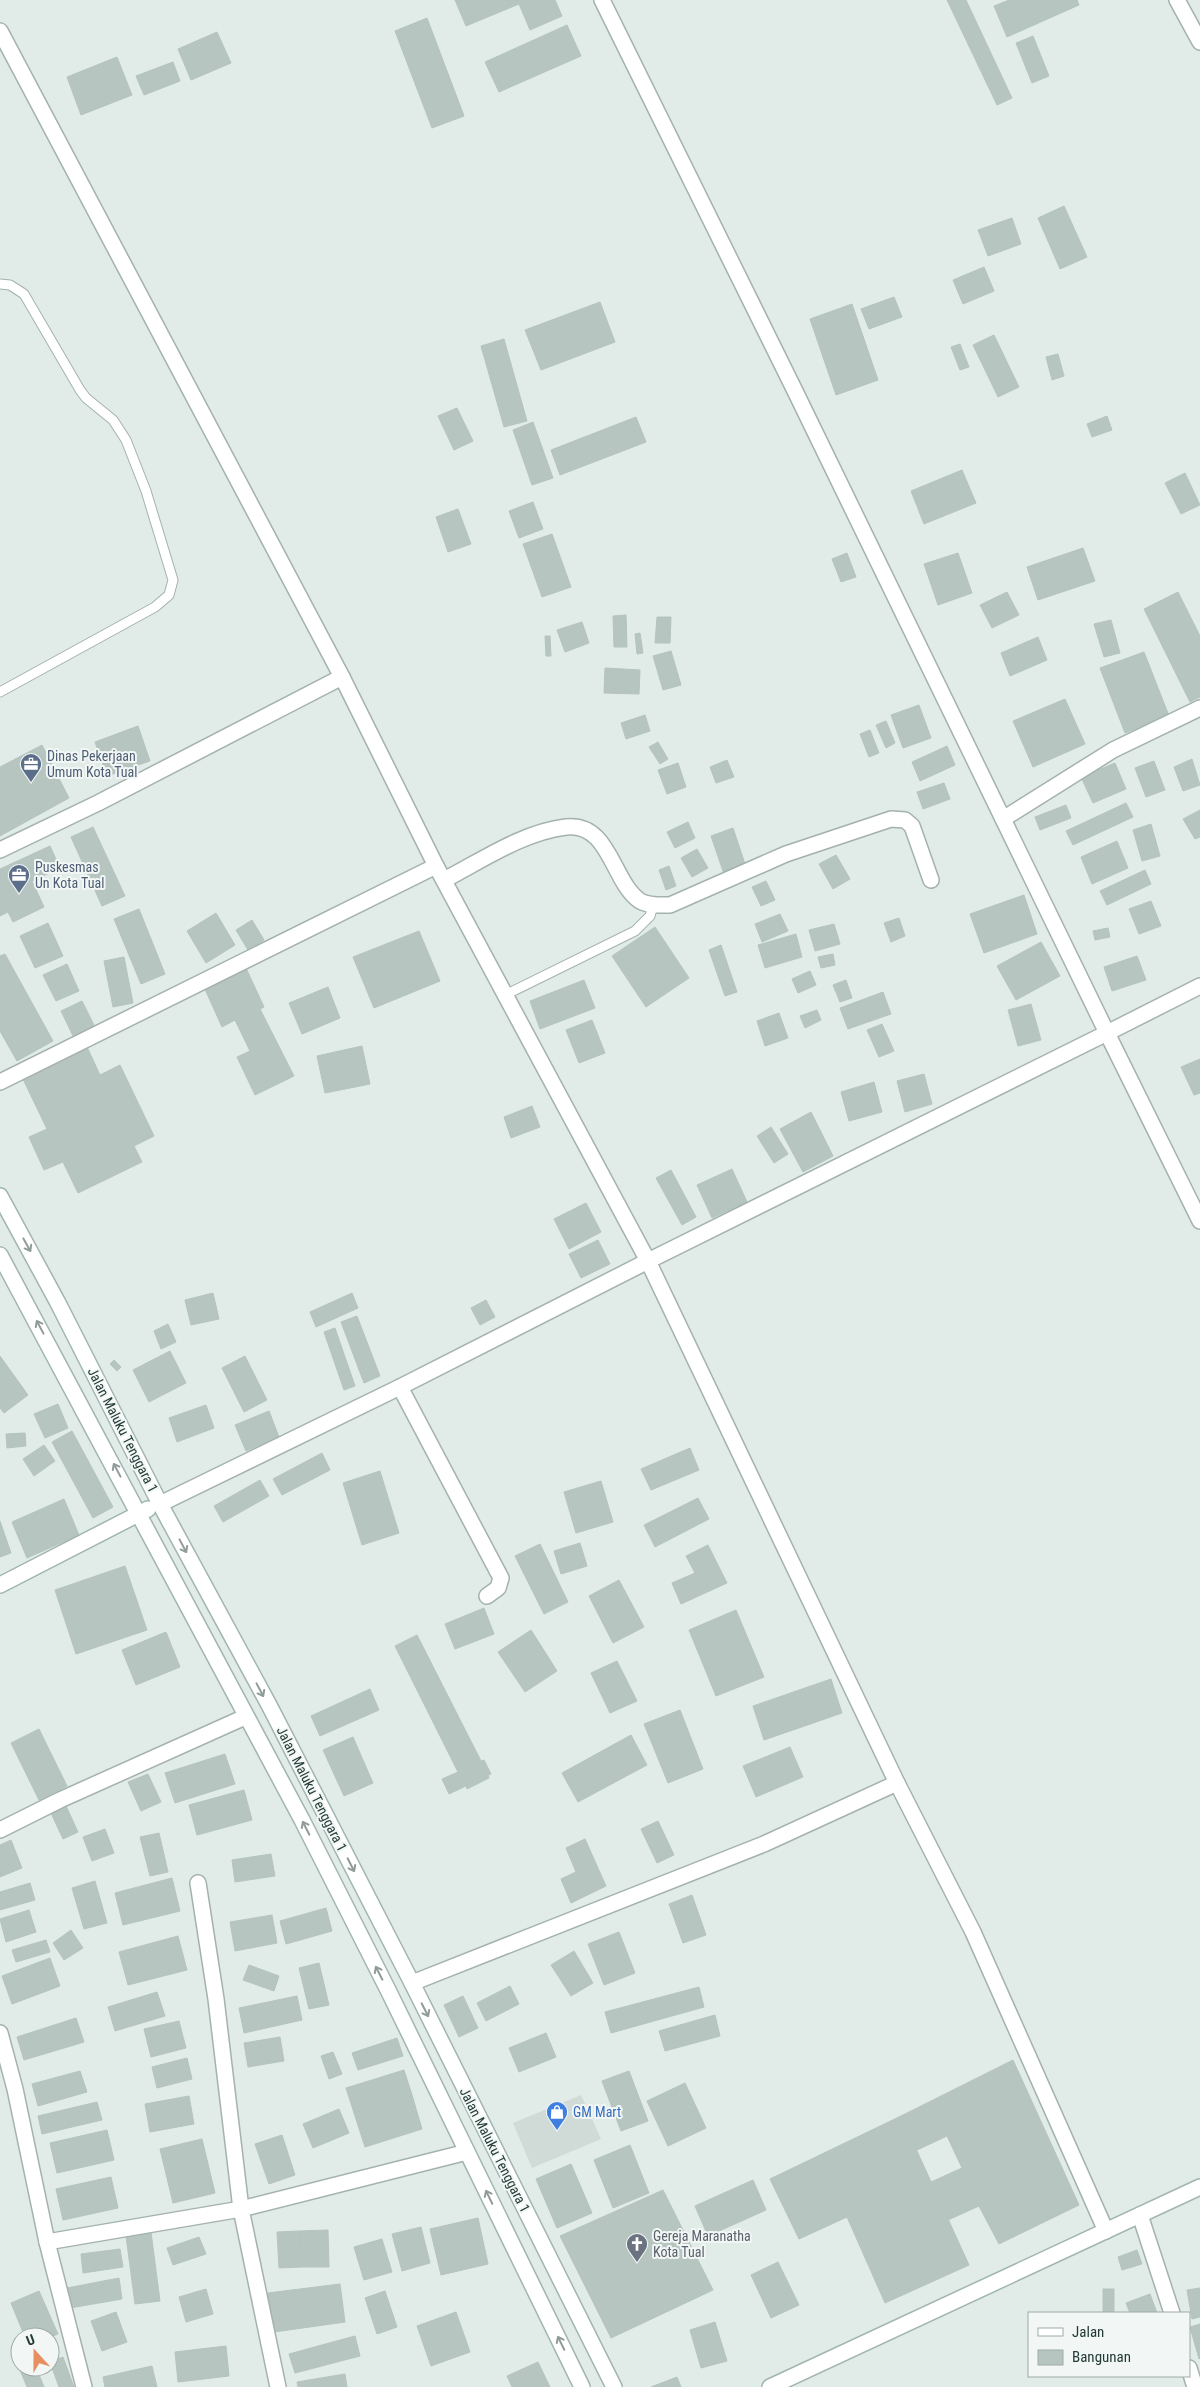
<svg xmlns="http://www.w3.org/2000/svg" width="1200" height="2387" font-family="'Roboto Condensed',sans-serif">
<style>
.built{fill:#d0dad6}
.building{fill:#b7c5c0;stroke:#b4c4bf}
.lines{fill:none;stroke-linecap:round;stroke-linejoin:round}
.lane-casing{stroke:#a4b2ae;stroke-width:11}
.street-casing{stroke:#a4b2ae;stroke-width:18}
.secondary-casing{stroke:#a1b5b0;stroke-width:18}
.lane{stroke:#fff;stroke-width:9}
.street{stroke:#fff;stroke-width:15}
.secondary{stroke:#fff;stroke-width:15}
.oneway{stroke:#919c9a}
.labels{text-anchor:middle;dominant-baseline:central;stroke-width:4;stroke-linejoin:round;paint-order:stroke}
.service-label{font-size:14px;fill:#4e5e75;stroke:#f2f7f5;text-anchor:start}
.street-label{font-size:14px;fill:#233a36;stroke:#f2f7f5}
.shop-label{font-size:14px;fill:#366cbe;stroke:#f2f7f5;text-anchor:start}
.worship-label{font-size:14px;fill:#5b616d;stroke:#f2f7f5;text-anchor:start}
</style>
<rect width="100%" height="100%" fill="#e1ebe7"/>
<polygon class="built" points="581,2095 601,2139 532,2168 513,2123"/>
<g class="building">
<polygon points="455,0 555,0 562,16 530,30 519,4 466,26"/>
<polygon points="947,0 966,0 1012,98 997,105"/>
<polygon points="1009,0 1077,0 1079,5 1007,37 994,6"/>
<polygon points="427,18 464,116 432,128 395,31"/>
<polygon points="567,25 581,56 499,92 485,62"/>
<polygon points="217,32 231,63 191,80 178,49"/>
<polygon points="1033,36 1049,76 1032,83 1016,43"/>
<polygon points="117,57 132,95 81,115 67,77"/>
<polygon points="173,62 180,81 144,95 136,76"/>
<polygon points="1064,206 1087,257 1060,269 1038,218"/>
<polygon points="1012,218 1021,244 988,256 978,230"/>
<polygon points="984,267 994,291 963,304 953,280"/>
<polygon points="894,297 902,317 869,329 861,309"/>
<polygon points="600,302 615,342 541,370 525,330"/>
<polygon points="852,304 878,380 836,395 810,319"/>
<polygon points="994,335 1019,387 998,397 973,345"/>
<polygon points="504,339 527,421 504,427 481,346"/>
<polygon points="960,344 969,367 960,370 951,347"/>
<polygon points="1058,354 1064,376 1052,380 1046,357"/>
<polygon points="457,408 473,441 454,450 438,416"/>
<polygon points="1107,416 1112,430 1092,437 1087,424"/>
<polygon points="636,417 646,442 560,475 551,450"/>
<polygon points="533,422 553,478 532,485 513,430"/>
<polygon points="962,470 976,503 924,524 911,491"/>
<polygon points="1185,473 1200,505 1181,514 1165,483"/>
<polygon points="533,502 543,529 519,538 509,511"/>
<polygon points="458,509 471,544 448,552 436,517"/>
<polygon points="552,534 571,587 542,597 523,544"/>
<polygon points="1083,548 1095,581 1038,600 1027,567"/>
<polygon points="847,553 856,577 841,582 832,559"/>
<polygon points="958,553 972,593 938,605 924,564"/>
<polygon points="1007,592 1019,615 992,628 980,605"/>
<polygon points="1178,592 1200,636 1200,697 1190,702 1144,609"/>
<polygon points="626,615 627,647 614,647 613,616"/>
<polygon points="657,617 671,617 670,643 655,643"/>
<polygon points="1111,620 1120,653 1104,657 1094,624"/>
<polygon points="582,622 589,643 565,652 557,630"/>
<polygon points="640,633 643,653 637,654 635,634"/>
<polygon points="545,636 550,636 551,656 546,656"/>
<polygon points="1038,637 1047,660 1010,676 1001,653"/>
<polygon points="671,651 681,685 663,690 653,656"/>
<polygon points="1144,652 1169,716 1125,733 1100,668"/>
<polygon points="605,668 640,670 639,694 604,693"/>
<polygon points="1065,699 1085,744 1033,767 1013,721"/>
<polygon points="919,705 931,738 903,748 891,715"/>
<polygon points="645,715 650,731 626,739 621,723"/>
<polygon points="886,721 895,743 886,748 876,725"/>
<polygon points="138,726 150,761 107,776 95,742"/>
<polygon points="870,730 879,753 869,757 860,734"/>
<polygon points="658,742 668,759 660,764 649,747"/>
<polygon points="42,745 69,798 0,836 0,767"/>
<polygon points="947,746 955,765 920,781 912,762"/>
<polygon points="1192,759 1200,785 1183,791 1174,767"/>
<polygon points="727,760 734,777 716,783 710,767"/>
<polygon points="1154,761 1165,790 1146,797 1135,768"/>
<polygon points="678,763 686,787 667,794 658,770"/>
<polygon points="1115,763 1126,789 1093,803 1081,777"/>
<polygon points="944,783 950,799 923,809 917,792"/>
<polygon points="1126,803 1133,817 1073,845 1066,831"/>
<polygon points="1066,805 1071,818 1040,830 1035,817"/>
<polygon points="1200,810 1200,837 1195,839 1183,819"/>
<polygon points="688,822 695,838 675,848 667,832"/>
<polygon points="1151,824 1160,856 1142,861 1133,830"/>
<polygon points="93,827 125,896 102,906 71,837"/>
<polygon points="733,828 747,870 725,877 711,836"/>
<polygon points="1117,841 1128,868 1092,884 1081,857"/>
<polygon points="50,846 60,868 32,881 44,907 13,922 8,912 0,916 0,869"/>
<polygon points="697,849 708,868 692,877 681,858"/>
<polygon points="836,855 850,879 833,889 819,864"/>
<polygon points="669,866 676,886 666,890 659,870"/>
<polygon points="1145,870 1151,884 1107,905 1100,891"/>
<polygon points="766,881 775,900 761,906 752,887"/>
<polygon points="1024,895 1037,934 984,953 970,914"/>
<polygon points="1151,901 1161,926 1139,934 1129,909"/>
<polygon points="139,909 165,974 141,984 114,919"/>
<polygon points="216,913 235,945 206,963 187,931"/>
<polygon points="780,914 788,931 762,942 755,924"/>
<polygon points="899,918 905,936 891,942 884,923"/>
<polygon points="252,920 264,940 248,950 236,930"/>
<polygon points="48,923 63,956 35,968 20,936"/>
<polygon points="834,924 840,944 815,951 809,930"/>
<polygon points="655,927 689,978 646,1007 612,956"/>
<polygon points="1108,928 1110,937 1095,940 1093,931"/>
<polygon points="419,931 440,981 374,1008 353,957"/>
<polygon points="796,934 802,957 765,968 758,945"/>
<polygon points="1041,942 1060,976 1016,1000 997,966"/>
<polygon points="721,945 737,992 725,996 709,950"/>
<polygon points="5,954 53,1041 17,1061 0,1031 0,956"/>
<polygon points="833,954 835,965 821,968 818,957"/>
<polygon points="1137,956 1146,980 1112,991 1104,967"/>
<polygon points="124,957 133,1003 113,1007 104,961"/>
<polygon points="67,964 79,991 56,1001 43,975"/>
<polygon points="246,968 264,1007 260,1009 294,1076 255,1095 237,1057 250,1051 235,1020 222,1027 204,987"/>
<polygon points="810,971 816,985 798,993 792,979"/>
<polygon points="584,980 595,1008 540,1029 530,1001"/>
<polygon points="846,980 852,998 840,1002 833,985"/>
<polygon points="328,987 340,1018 302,1034 289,1003"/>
<polygon points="883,992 891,1014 848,1029 840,1008"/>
<polygon points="82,1001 95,1027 74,1038 61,1011"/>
<polygon points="1031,1004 1041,1040 1018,1046 1008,1010"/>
<polygon points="817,1010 821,1020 805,1028 800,1016"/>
<polygon points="779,1013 788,1038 765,1046 757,1021"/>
<polygon points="592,1020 605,1053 579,1063 566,1030"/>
<polygon points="882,1024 894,1051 879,1057 867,1030"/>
<polygon points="362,1046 370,1084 325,1093 317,1056"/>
<polygon points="87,1047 100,1075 120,1065 154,1136 134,1146 142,1162 78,1193 63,1162 44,1170 29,1137 47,1129 22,1077"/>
<polygon points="1200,1059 1200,1093 1194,1095 1181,1067"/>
<polygon points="924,1074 932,1104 905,1112 897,1081"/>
<polygon points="874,1082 882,1112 849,1121 841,1092"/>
<polygon points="532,1106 540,1127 511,1138 504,1117"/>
<polygon points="811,1112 833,1156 803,1172 780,1129"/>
<polygon points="771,1127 788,1154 774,1163 757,1136"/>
<polygon points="732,1169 747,1202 712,1218 697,1185"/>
<polygon points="671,1170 696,1217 682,1225 656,1178"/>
<polygon points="586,1203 601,1232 569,1249 554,1219"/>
<polygon points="598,1240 610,1264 581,1278 569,1254"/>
<polygon points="213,1293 219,1319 191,1325 185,1300"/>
<polygon points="352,1293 358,1308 316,1327 310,1312"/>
<polygon points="486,1300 495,1317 480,1325 471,1308"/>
<polygon points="357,1316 380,1376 364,1383 341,1322"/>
<polygon points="168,1324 176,1342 161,1349 154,1331"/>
<polygon points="335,1328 355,1386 344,1390 324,1332"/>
<polygon points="170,1351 186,1383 149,1402 133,1370"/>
<polygon points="0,1356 28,1395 4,1413 0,1408"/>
<polygon points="245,1356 267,1400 244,1412 222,1368"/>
<polygon points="114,1360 121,1367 117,1371 110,1364"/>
<polygon points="58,1404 68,1428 45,1438 34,1414"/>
<polygon points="206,1405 214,1428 177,1442 169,1418"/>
<polygon points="269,1411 279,1437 246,1451 235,1425"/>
<polygon points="72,1431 113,1507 93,1518 52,1442"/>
<polygon points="25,1433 26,1446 7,1448 6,1434"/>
<polygon points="44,1445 55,1461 34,1476 23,1459"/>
<polygon points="690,1448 699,1470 651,1490 641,1469"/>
<polygon points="322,1453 330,1470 282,1495 273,1479"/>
<polygon points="380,1471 399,1533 362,1545 343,1483"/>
<polygon points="260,1480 269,1496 223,1522 214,1506"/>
<polygon points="601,1481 613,1522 576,1533 564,1492"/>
<polygon points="698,1498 709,1519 655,1547 644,1525"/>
<polygon points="64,1499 79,1535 27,1558 12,1522"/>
<polygon points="0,1521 11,1553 0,1557"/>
<polygon points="580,1543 587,1566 561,1574 554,1551"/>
<polygon points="540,1544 568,1602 544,1614 515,1556"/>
<polygon points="708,1545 727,1583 681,1604 672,1583 695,1573 686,1556"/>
<polygon points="125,1566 147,1630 76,1654 55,1590"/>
<polygon points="619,1580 644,1627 613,1643 589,1596"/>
<polygon points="484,1608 494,1634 455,1649 445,1624"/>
<polygon points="736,1610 764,1677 716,1696 689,1630"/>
<polygon points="531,1630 557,1671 525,1692 498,1652"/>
<polygon points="166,1632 180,1667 136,1685 122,1650"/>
<polygon points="417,1635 481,1761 484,1760 491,1774 488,1775 489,1778 467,1789 466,1786 449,1794 442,1779 458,1772 395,1646"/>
<polygon points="617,1661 637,1701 610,1713 591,1673"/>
<polygon points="831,1679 842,1713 764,1740 753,1706"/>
<polygon points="370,1689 379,1710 320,1736 311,1716"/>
<polygon points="680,1710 703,1769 668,1783 644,1724"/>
<polygon points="39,1729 67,1786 39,1800 11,1743"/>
<polygon points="631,1735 647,1765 578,1802 562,1773"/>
<polygon points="353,1737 373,1783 344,1796 323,1750"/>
<polygon points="790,1747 803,1777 756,1797 743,1766"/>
<polygon points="225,1754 235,1784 175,1803 165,1773"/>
<polygon points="148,1774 161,1802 141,1811 128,1782"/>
<polygon points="244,1790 252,1820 197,1835 189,1805"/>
<polygon points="66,1806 78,1832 63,1839 51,1813"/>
<polygon points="658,1821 674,1855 657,1863 641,1829"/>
<polygon points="105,1829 114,1853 92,1861 83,1837"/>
<polygon points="159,1833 168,1872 150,1876 140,1837"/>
<polygon points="585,1839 606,1886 571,1903 561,1879 576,1872 566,1848"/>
<polygon points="11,1840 22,1868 0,1877 0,1845"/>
<polygon points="271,1854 275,1876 235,1882 232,1860"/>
<polygon points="172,1878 180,1911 123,1925 115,1893"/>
<polygon points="95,1881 107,1923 84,1929 72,1888"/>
<polygon points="30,1883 35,1900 0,1910 0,1892"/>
<polygon points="692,1895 706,1935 683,1943 669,1904"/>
<polygon points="326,1908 332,1931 286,1944 280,1921"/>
<polygon points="29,1910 36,1932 6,1942 0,1919"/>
<polygon points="272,1915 277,1943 235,1951 230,1922"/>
<polygon points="71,1930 83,1948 64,1960 53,1943"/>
<polygon points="619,1932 635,1973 604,1985 588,1944"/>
<polygon points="178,1936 187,1970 128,1985 119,1952"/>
<polygon points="46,1940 50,1952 16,1962 12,1950"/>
<polygon points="574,1951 593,1983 571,1996 551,1965"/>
<polygon points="50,1958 60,1986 12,2004 2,1976"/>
<polygon points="319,1963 329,2005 309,2009 299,1968"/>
<polygon points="249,1965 279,1976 274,1991 243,1980"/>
<polygon points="510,1986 519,2004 486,2021 477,2003"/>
<polygon points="699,1987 704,2007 611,2033 605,2012"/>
<polygon points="157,1992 165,2016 115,2031 108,2007"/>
<polygon points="297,1996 302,2020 244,2033 239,2008"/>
<polygon points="463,1996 478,2028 459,2037 444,2005"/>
<polygon points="715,2015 720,2036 665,2051 659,2031"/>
<polygon points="76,2018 84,2042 24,2060 17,2037"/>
<polygon points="179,2021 186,2048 151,2057 144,2029"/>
<polygon points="546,2033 556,2057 519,2072 509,2048"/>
<polygon points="280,2037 284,2061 248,2067 244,2043"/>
<polygon points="397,2038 403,2056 358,2070 352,2053"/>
<polygon points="333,2052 342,2074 329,2079 321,2056"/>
<polygon points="187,2058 192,2079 157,2088 152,2067"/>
<polygon points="1013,2060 1079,2205 999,2244 979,2206 948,2220 931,2182 962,2168 947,2136 917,2150 901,2116"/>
<polygon points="404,2070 412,2095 354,2113 346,2088"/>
<polygon points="80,2071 87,2092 38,2106 32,2084"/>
<polygon points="629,2071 648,2121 621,2131 602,2081"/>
<polygon points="685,2083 706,2128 668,2146 647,2101"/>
<polygon points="412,2095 422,2129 365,2147 354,2113"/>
<polygon points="189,2096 194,2124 150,2132 145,2104"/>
<polygon points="97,2102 102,2120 42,2134 38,2116"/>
<polygon points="339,2109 349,2133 313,2148 303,2124"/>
<polygon points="901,2116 969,2265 885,2303 847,2217 799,2239 770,2179"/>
<polygon points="107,2130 114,2160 57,2173 50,2143"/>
<polygon points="282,2135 295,2175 269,2184 255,2144"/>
<polygon points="202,2139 215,2193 173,2203 160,2149"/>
<polygon points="630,2145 649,2193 613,2208 594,2160"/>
<polygon points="571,2164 592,2213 557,2228 536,2179"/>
<polygon points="111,2177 118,2208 63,2220 56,2189"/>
<polygon points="753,2180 766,2210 708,2236 695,2206"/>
<polygon points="663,2190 713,2290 611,2338 560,2236"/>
<polygon points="478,2218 488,2264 441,2275 430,2229"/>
<polygon points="421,2227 430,2263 402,2271 392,2234"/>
<polygon points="328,2230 329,2267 301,2267 300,2231"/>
<polygon points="300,2231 301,2267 279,2268 277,2232"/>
<polygon points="151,2232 160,2301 135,2304 126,2236"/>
<polygon points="199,2237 206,2254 173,2265 167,2248"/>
<polygon points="382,2239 392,2272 364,2280 354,2247"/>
<polygon points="120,2249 123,2267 83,2273 81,2254"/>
<polygon points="1137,2250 1142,2264 1122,2270 1118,2257"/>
<polygon points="778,2262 799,2305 771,2318 751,2275"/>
<polygon points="119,2278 122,2299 70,2308 67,2288"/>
<polygon points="340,2284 345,2322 274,2332 268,2293"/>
<polygon points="1200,2288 1200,2317 1192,2319 1187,2290"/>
<polygon points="206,2289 213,2314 186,2322 179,2297"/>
<rect x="1103" y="2289" width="11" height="23"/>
<polygon points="39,2291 58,2334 50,2337 25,2337 11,2303"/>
<polygon points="385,2291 397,2327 377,2334 365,2298"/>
<polygon points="1150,2294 1157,2313 1130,2313 1126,2303"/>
<polygon points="116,2312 127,2342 102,2351 91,2321"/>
<polygon points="456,2312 470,2352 431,2366 417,2326"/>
<polygon points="715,2322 727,2361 701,2368 690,2330"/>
<polygon points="1200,2324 1200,2358 1199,2359 1190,2327"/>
<polygon points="355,2336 360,2356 295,2373 289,2354"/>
<polygon points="226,2346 229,2376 178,2382 175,2352"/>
<polygon points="63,2357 74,2387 59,2387 50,2362"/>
<polygon points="538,2362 550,2387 512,2387 507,2376"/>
<polygon points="20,2364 20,2367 36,2367 44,2387 27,2387 18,2365"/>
<polygon points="152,2366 157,2387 105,2387 103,2377"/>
<polygon points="345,2374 347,2387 298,2387 297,2382"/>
<polygon points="677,2377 681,2387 651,2387"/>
</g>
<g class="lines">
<g class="lane-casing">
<g id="lane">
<polyline points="0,284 10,285 24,294 80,390 86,398 113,420 126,440 146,491 173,580 169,595 155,607 0,692"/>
<polyline points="505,995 635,931 650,916 653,905"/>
</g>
</g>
<g class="street-casing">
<g id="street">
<polyline points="602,0 796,393 1107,1033 1200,986"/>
<polyline points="1177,0 1200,42"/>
<polyline points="0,31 342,677 436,866 648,1261 1107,1033 1200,1221"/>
<polyline points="1003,819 1113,750 1200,708"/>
<polyline points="0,850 98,803 342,677"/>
<path d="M444 880C481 861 523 832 566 827 610 822 612 882 640 901 649 906 661 905 670 905L786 854 891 819 905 820 912 826 931 880"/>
<polyline points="0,1082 436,866"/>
<polyline points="400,1387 501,1578 498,1588 487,1596"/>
<polyline points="160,1504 400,1387 648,1261 897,1783 973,1932 1106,2231"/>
<polyline points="0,1830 60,1800 245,1717"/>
<polyline points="412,1983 764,1844 897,1783"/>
<polyline points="0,2033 15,2089 47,2242"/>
<polyline points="1140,2215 1172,2313"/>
<polyline points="1189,2368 1195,2387"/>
<polyline points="84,2387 47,2242 241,2209 216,1999 198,1883"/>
<polyline points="278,2387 241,2209 467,2152"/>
</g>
</g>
<g class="secondary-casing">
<g id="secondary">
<polyline points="0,1196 58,1303 160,1504 269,1705 412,1983 614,2387"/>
<polyline points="0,1255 302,1820 389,1992 582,2387"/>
<polyline points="0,1585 148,1509"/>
<polyline points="770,2387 1200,2187"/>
</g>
</g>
<use href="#lane" class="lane"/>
<use href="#street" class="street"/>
<use href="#secondary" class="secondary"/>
</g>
<defs><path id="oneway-shaft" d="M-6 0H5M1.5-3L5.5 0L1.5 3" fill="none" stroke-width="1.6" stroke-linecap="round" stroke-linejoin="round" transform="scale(1.25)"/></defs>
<g class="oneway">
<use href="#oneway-shaft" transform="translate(27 1245) rotate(61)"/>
<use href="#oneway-shaft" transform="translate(40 1327) rotate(-118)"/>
<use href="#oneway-shaft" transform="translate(117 1470) rotate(-118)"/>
<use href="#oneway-shaft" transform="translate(183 1546) rotate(62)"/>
<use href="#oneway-shaft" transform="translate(260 1690) rotate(62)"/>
<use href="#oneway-shaft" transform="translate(306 1828) rotate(-117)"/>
<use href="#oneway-shaft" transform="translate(351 1865) rotate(63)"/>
<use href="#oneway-shaft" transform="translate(379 1973) rotate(-117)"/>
<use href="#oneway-shaft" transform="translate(425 2010) rotate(63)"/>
<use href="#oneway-shaft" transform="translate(489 2197) rotate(-116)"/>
<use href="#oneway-shaft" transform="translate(561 2343) rotate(-116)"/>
</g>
<defs>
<g id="office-pin" transform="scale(1.125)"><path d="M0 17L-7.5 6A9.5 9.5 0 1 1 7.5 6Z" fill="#5c6f8a" stroke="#f2f7f5"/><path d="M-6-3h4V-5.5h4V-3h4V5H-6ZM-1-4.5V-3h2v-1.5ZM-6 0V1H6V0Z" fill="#fff"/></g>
<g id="shop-pin" transform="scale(1.125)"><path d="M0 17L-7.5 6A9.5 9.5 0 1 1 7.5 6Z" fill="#3f7fe0" stroke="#f2f7f5"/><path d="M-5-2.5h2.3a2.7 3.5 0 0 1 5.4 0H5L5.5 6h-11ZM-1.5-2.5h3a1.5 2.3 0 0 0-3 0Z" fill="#fff"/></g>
<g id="church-pin" transform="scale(1.125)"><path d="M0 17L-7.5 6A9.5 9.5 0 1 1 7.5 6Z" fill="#6b7280" stroke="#f2f7f5"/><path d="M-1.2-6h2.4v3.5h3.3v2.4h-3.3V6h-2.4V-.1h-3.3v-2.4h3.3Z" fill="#fff"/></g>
</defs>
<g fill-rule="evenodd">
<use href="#office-pin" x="31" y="764"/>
<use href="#office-pin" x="19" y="875"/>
<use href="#shop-pin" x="557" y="2112"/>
<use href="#church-pin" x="637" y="2244"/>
</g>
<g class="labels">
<g class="service-label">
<text x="47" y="756">Dinas Pekerjaan<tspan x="47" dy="16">Umum Kota Tual</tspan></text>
<text x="35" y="867">Puskesmas<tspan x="35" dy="16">Un Kota Tual</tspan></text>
</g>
<g class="street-label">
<text transform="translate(123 1430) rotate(63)">Jalan Maluku Tenggara 1</text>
<text transform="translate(312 1789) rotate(63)">Jalan Maluku Tenggara 1</text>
<text transform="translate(495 2150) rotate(63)">Jalan Maluku Tenggara 1</text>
</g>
<g class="shop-label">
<text x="573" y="2112">GM Mart</text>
</g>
<g class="worship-label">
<text x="653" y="2236">Gereja Maranatha<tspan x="653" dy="16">Kota Tual</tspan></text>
</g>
</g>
<rect x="1028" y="2312" width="162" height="65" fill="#f2f7f5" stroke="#9faba9"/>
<rect x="1038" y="2328" width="25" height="8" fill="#ffffff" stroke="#9faba9"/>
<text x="1072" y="2337" font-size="15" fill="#233a36">Jalan</text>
<rect x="1038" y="2350" width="25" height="15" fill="#b7c5c0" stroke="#9faba9"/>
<text x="1072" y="2362" font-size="15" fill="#233a36">Bangunan</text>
<g transform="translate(35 2352) rotate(339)"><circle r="24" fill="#f2f7f5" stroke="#9faba9"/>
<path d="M0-4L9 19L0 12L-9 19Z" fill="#e78f63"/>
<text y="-8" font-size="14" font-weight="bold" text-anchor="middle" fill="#233a36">U</text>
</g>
</svg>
